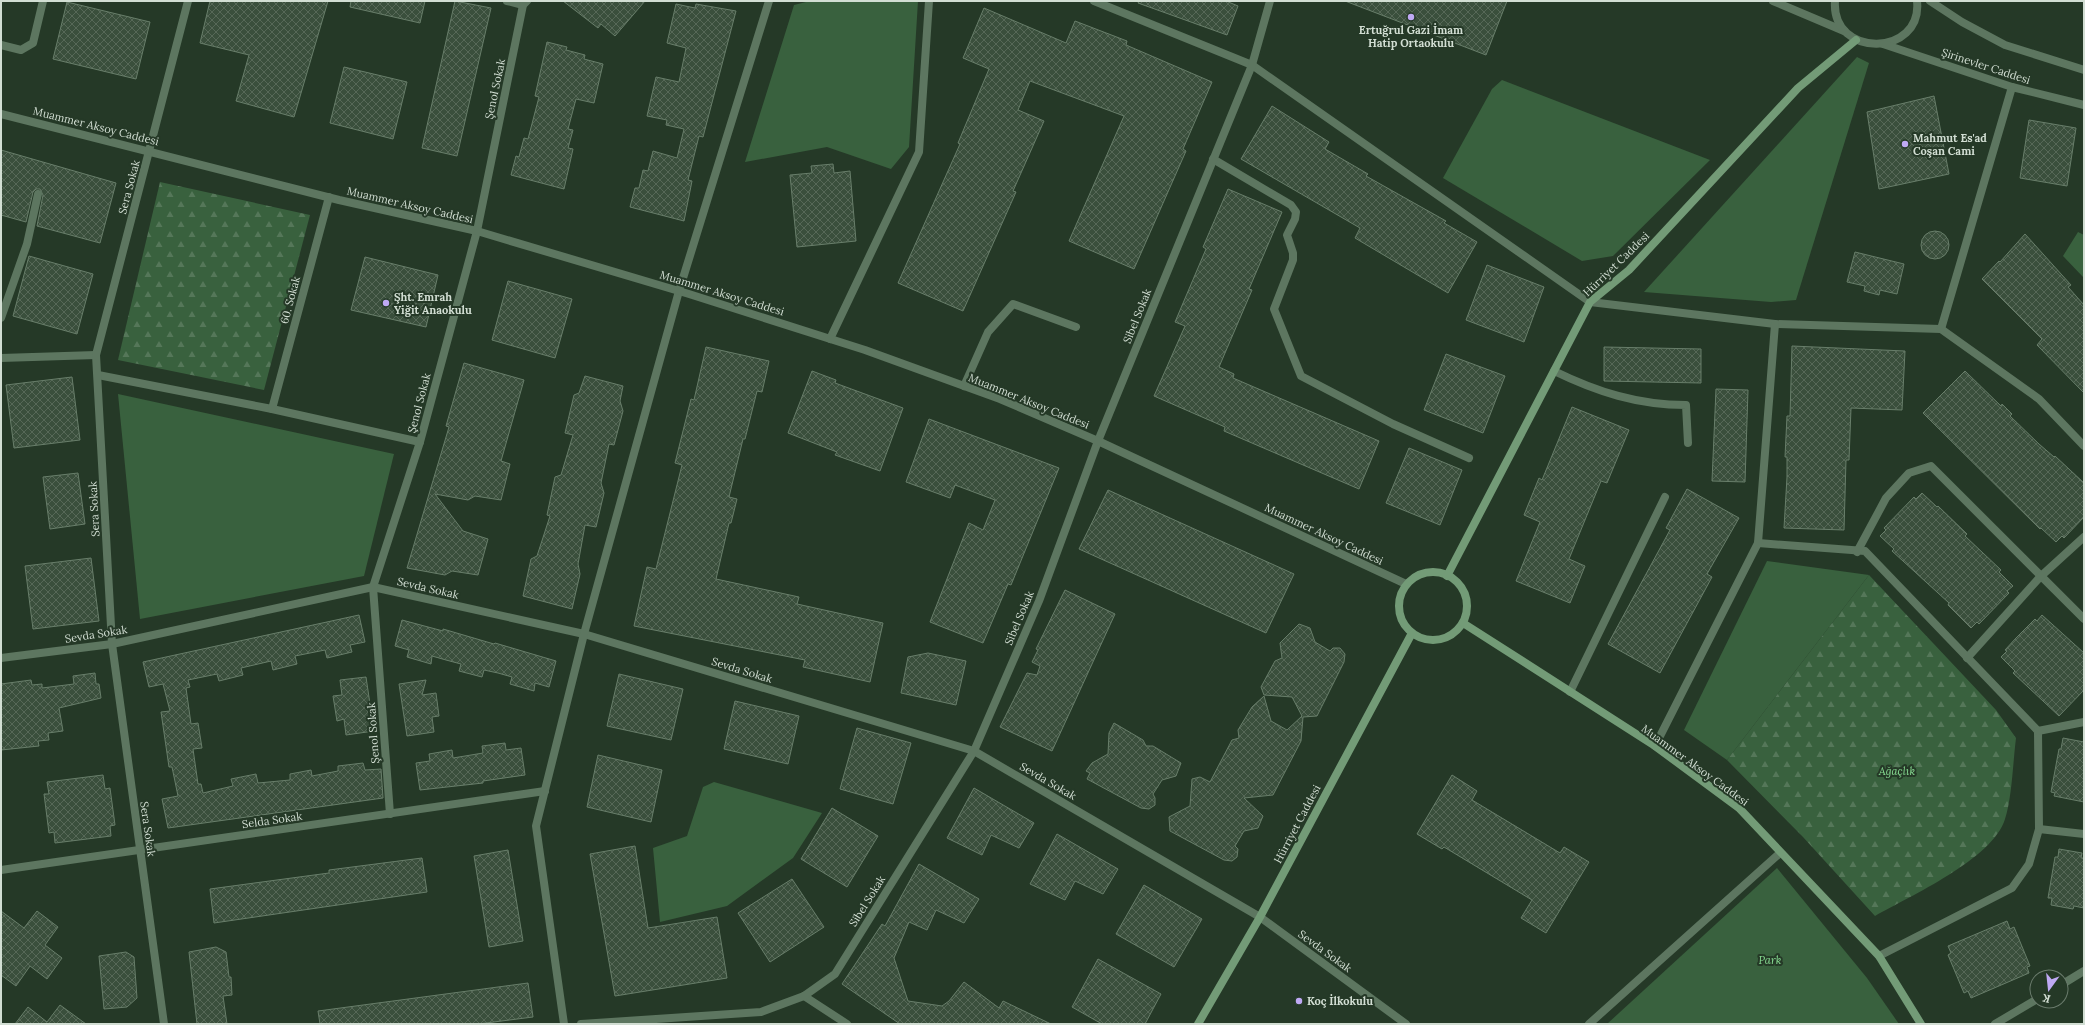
<svg xmlns="http://www.w3.org/2000/svg" width="2085" height="1025" font-family="Lora,serif">
<style>
.green{fill:#39613e}
.forest{fill:url(#forest-firs)}
.building{fill:url(#building-cross-hatch);stroke:#687e6a}
.lines{fill:none;stroke-linecap:round;stroke-linejoin:round}
.service{stroke:#5d7660;stroke-width:8}
.minor{stroke:#5d7660;stroke-width:8}
.tertiary{stroke:#5d7660;stroke-width:8}
.secondary{stroke:#739b77;stroke-width:8}
.poi-dot{fill:#bfa9f4;stroke:#253927;stroke-width:1.5}
.labels{text-anchor:middle;dominant-baseline:central;stroke-width:4;stroke-linejoin:round;paint-order:stroke}
.poi-label{font-size:11px;font-weight:bold;fill:#d2ded3;stroke:#253927;text-anchor:start}
.street-label{font-size:11px;fill:#d2ded3;stroke:#253927}
.park-label{font-size:11px;font-style:italic;fill:#87db92;stroke:#253927}
</style>
<defs>
<pattern id="forest-firs" width="22" height="20" patternUnits="userSpaceOnUse"><rect width="22" height="20" fill="#39613e"/><path d="M5 1l3.5 6h-7zM16 11l3.5 6h-7z" fill="#557759"/></pattern>
<pattern id="building-cross-hatch" width="8" height="8" patternUnits="userSpaceOnUse"><rect width="8" height="8" fill="#3a4f3c"/><path d="M0 0l8 8M0 8l8-8" fill="none" stroke="#566857"/></pattern>
</defs>
<rect width="100%" height="100%" fill="#253927"/>
<g class="green">
<polygon points="810,1 918,1 909,147 891,169 827,147 745,162 794,5"/>
<polygon points="1857,57 1869,63 1796,300 1771,302 1644,292"/>
<polygon points="1502,80 1710,160 1613,256 1582,261 1443,178 1492,89"/>
<polygon points="2078,232 2084,235 2084,278 2063,256"/>
<polygon points="118,394 394,454 364,576 140,619"/>
<polygon points="1767,561 1869,575 1727,760 1684,730"/>
<polygon points="714,782 822,813 793,858 727,906 660,922 653,848 687,836 703,787"/>
<polygon points="1777,868 1867,978 1899,1024 1607,1024"/>
</g>
<g class="forest">
<polygon points="160,182 310,215 264,390 118,360"/>
<path d="M1869 575 1996 710 2016 738C2013 761 2012 798 2005 819 1993 859 1910 896 1875 916L1803 837 1727 760Z"/>
</g>
<g class="building">
<polygon points="210,1 328,1 294,117 236,101 249,55 200,43"/>
<polygon points="351,1 425,1 420,23 350,7"/>
<polygon points="455,1 491,8 457,156 422,148"/>
<polygon points="563,1 645,1 615,36 601,24 598,28"/>
<polygon points="1139,1 1226,1 1238,6 1227,35 1138,3"/>
<polygon points="1345,1 1507,1 1486,55"/>
<polygon points="67,2 150,22 136,79 53,59"/>
<polygon points="676,4 695,8 696,4 736,11 703,137 699,136 688,180 692,181 684,221 630,207 635,188 639,188 643,170 648,171 653,151 677,158 684,129 666,125 667,120 647,116 656,77 679,82 686,48 667,43"/>
<polygon points="984,8 1066,43 1075,21 1127,41 1126,45 1212,82 1183,149 1186,151 1134,269 1069,241 1124,116 1030,81 1018,110 1044,121 1013,191 1016,192 963,311 898,283 960,144 958,143 989,69 963,58"/>
<polygon points="547,42 567,47 566,50 585,55 584,59 603,64 594,103 576,99 568,129 573,130 568,148 573,149 564,189 511,175 516,156 519,157 524,138 528,139 539,97 535,96"/>
<polygon points="344,67 407,82 393,139 330,123"/>
<polygon points="1934,96 1949,174 1879,189 1867,112"/>
<polygon points="1272,106 1329,142 1325,149 1368,174 1366,176 1446,221 1444,223 1477,242 1448,293 1355,238 1360,228 1241,159"/>
<polygon points="2029,120 2076,128 2067,186 2020,178"/>
<polygon points="1,150 116,183 100,243 37,226 43,195 40,189 36,189 33,192 26,222 1,215"/>
<polygon points="833,164 834,173 850,171 856,241 797,247 790,175 812,173 811,166"/>
<polygon points="1228,189 1282,212 1249,289 1252,290 1219,367 1234,374 1233,378 1379,441 1359,489 1224,431 1225,427 1154,396 1185,326 1175,322 1206,249 1203,247"/>
<circle cx="1935" cy="245" r="14"/>
<polygon points="2025,234 2071,285 2068,287 2084,305 2084,393 2037,345 2042,339 1982,279 1999,261 2000,262"/>
<polygon points="1855,252 1904,264 1897,294 1880,290 1879,295 1864,291 1865,286 1847,282"/>
<polygon points="29,256 93,274 77,334 13,316"/>
<polygon points="365,257 438,275 426,327 351,310"/>
<polygon points="1487,265 1544,287 1524,342 1466,320"/>
<polygon points="508,281 572,299 555,358 492,340"/>
<polygon points="1792,346 1905,351 1902,410 1851,408 1849,460 1846,460 1844,530 1784,528 1787,477 1787,457 1785,457 1787,416 1790,416"/>
<polygon points="706,347 769,361 762,392 757,391 745,439 743,439 729,497 737,499 731,523 729,523 716,579 799,597 797,604 883,623 870,682 803,667 805,660 634,626 647,567 656,569 682,465 675,463 691,399 694,400"/>
<polygon points="1604,347 1701,349 1701,383 1604,381"/>
<polygon points="1446,354 1505,376 1483,433 1424,410"/>
<polygon points="464,363 524,380 501,461 510,464 501,500 475,496 468,500 435,494 463,531 488,539 478,575 452,571 445,575 407,568 449,427 446,426"/>
<polygon points="812,371 836,380 835,383 903,408 880,471 835,455 837,452 788,433"/>
<polygon points="1965,371 2001,406 2002,404 2012,414 2010,416 2039,444 2054,457 2055,456 2084,483 2084,517 2064,538 2062,536 2056,542 2041,528 2040,529 1923,413"/>
<polygon points="585,376 623,386 620,401 623,411 614,445 609,444 601,483 604,493 596,527 585,525 578,564 580,574 572,609 523,596 531,559 537,556 550,516 547,515 555,477 561,475 573,435 565,433 574,395 579,393"/>
<polygon points="72,377 80,440 14,448 6,385"/>
<polygon points="1716,389 1748,390 1745,482 1712,481"/>
<polygon points="1572,407 1629,430 1607,483 1601,481 1569,559 1585,566 1570,603 1516,581 1540,522 1524,515 1539,478 1542,480"/>
<polygon points="929,419 1059,468 1011,585 1008,584 983,643 930,622 969,523 983,530 995,500 955,485 950,498 906,482"/>
<polygon points="1409,448 1462,470 1440,525 1386,503"/>
<polygon points="78,473 85,524 50,529 43,477"/>
<polygon points="1687,489 1739,518 1707,574 1712,577 1660,673 1608,644 1670,530 1666,528"/>
<polygon points="1108,490 1294,574 1266,633 1079,549"/>
<polygon points="1922,493 1937,507 1938,506 1967,534 1965,536 2001,570 1999,572 2013,586 2007,591 2009,593 1979,624 1977,622 1971,628 1948,605 1949,603 1892,551 1894,549 1880,536 1886,530 1884,528 1914,497 1916,499"/>
<polygon points="91,558 99,621 33,629 25,566"/>
<polygon points="1065,590 1115,614 1052,751 1000,727 1027,673 1037,675 1040,666 1032,662 1038,650 1036,649"/>
<polygon points="359,615 365,642 350,645 352,652 327,658 325,650 295,656 297,664 273,670 271,661 241,668 243,675 219,681 217,674 188,680 190,687 186,688 191,724 198,723 202,748 193,749 198,784 201,784 203,793 233,786 231,779 256,774 258,783 290,780 290,774 311,770 312,776 338,771 338,766 363,763 365,770 381,769 383,798 168,828 162,799 178,796 172,767 169,767 161,712 170,711 163,684 149,687 143,662"/>
<polygon points="2042,615 2084,653 2084,690 2059,716 2013,673 2015,671 2001,657 2007,651 2005,650 2016,638 2035,619 2037,621"/>
<polygon points="402,620 443,631 443,629 494,644 495,643 556,661 549,687 535,683 534,691 510,684 512,677 498,673 484,670 482,677 459,671 461,664 446,660 432,656 431,664 407,657 409,650 395,646"/>
<polygon points="1299,624 1310,628 1315,642 1330,651 1333,648 1340,648 1345,654 1344,662 1317,716 1303,717 1301,741 1273,795 1244,798 1263,816 1258,828 1244,831 1235,846 1238,849 1237,857 1232,861 1224,860 1170,831 1169,817 1190,806 1192,779 1200,777 1210,782 1232,740 1239,738 1238,730 1252,707 1264,696 1271,721 1287,730 1302,716 1292,697 1264,695 1261,687 1275,661 1282,658 1280,643"/>
<polygon points="928,653 966,661 956,705 901,693 908,657"/>
<polygon points="95,673 96,684 99,684 101,698 59,708 63,731 48,733 49,740 38,741 39,746 1,750 1,684 31,680 32,685 42,684 42,688 74,684 73,676"/>
<polygon points="619,674 683,689 671,740 607,726"/>
<polygon points="366,677 374,731 346,735 344,719 337,721 333,696 342,695 340,680"/>
<polygon points="426,680 422,695 436,693 439,716 432,717 434,732 407,736 399,684"/>
<polygon points="735,701 799,716 788,764 724,749"/>
<polygon points="1114,723 1143,740 1146,746 1153,746 1181,763 1176,776 1162,780 1153,794 1155,798 1155,805 1149,809 1141,808 1087,779 1090,773 1086,771 1092,763 1108,754 1109,733"/>
<polygon points="857,728 911,743 893,804 840,789"/>
<polygon points="2063,738 2084,742 2084,802 2054,796 2055,793 2051,792 2059,749 2061,749"/>
<polygon points="505,743 506,750 521,748 525,775 483,781 483,783 420,790 416,763 430,761 429,754 452,750 453,758 483,753 482,746"/>
<polygon points="598,755 662,770 651,822 587,807"/>
<polygon points="103,775 105,789 110,788 115,825 110,826 111,836 55,843 54,832 49,833 44,794 49,794 47,782"/>
<polygon points="1452,775 1477,791 1472,800 1560,853 1564,847 1589,862 1546,933 1521,918 1532,900 1444,847 1442,849 1417,834"/>
<polygon points="974,788 1034,823 1019,848 991,835 982,855 947,838"/>
<polygon points="832,808 878,836 847,887 801,859"/>
<polygon points="1057,834 1118,869 1103,894 1075,881 1065,900 1030,884"/>
<polygon points="635,846 648,928 717,917 727,978 615,996 590,854"/>
<polygon points="2059,849 2082,853 2081,858 2084,858 2084,908 2074,906 2073,909 2051,905 2052,898 2048,898 2055,857 2058,857"/>
<polygon points="508,850 523,941 489,947 474,856"/>
<polygon points="422,858 427,892 214,923 210,889 329,873 329,870"/>
<polygon points="919,864 979,899 964,923 936,910 927,930 909,922 894,958 908,1001 942,1006 949,1001 964,982 999,1008 1003,1001 1051,1024 900,1024 842,984 882,924 885,926"/>
<polygon points="792,879 824,927 770,962 738,913"/>
<polygon points="1144,885 1202,919 1174,967 1116,934"/>
<polygon points="1,911 24,928 37,911 58,927 45,945 62,958 47,979 30,966 16,986 1,975"/>
<polygon points="2007,921 2010,929 2014,927 2030,966 2027,967 2029,973 1971,998 1968,991 1964,993 1948,955 1951,953 1948,946"/>
<polygon points="216,947 226,952 229,977 231,977 232,995 223,996 227,1024 197,1024 189,952"/>
<polygon points="126,952 134,957 137,998 127,1007 104,1009 99,956"/>
<polygon points="1098,959 1161,994 1145,1024 1102,1024 1072,1007"/>
<polygon points="528,983 533,1017 478,1024 320,1024 318,1011"/>
<polygon points="60,1005 86,1024 15,1024 28,1007 47,1022"/>
</g>
<g class="lines">
<g class="service">
<polyline points="1,45 21,50 33,43 43,1"/>
<polyline points="1213,159 1291,205 1296,212 1295,219 1287,235 1293,253 1293,260 1274,309 1301,376 1393,424 1469,458"/>
<polyline points="1,318 27,244 38,194"/>
<path d="M1554 371C1597 392 1638 405 1686 405L1688 443"/>
<polyline points="964,386 988,332 1013,304 1076,327"/>
<polyline points="1570,692 1665,497"/>
</g>
<g class="minor">
<polyline points="507,1 523,5"/>
<polyline points="1094,1 1252,65 1590,302 1775,324 1941,329 2039,399 2084,446"/>
<polyline points="1941,329 2012,87"/>
<polyline points="830,339 919,152 929,1"/>
<polyline points="1,358 96,355"/>
<polyline points="98,375 272,409 420,442"/>
<polyline points="272,409 329,197"/>
<polyline points="1758,543 1865,551 2038,731 2039,829 2029,864 2012,888 1879,956"/>
<polyline points="1857,552 1886,498 1909,473 1931,466 2084,619"/>
<polyline points="1,658 112,644 373,587 584,634 974,751 1260,917 1406,1024"/>
<polyline points="1967,658 2040,577 2084,537"/>
<polyline points="2038,731 2084,722"/>
<polyline points="1655,746 1758,543 1775,324"/>
<polyline points="390,814 373,587 420,442 477,231 523,5 527,1"/>
<polyline points="2039,829 2084,834"/>
<polyline points="1,870 545,791"/>
<polyline points="2061,985 2084,971"/>
<polyline points="804,996 847,1024"/>
<polyline points="164,1024 112,644 96,355 188,1"/>
<polyline points="564,1024 536,826 584,634 679,291 769,1"/>
<polyline points="581,1024 761,1012 804,996 835,974 974,751 1039,601 1098,441 1252,65 1270,1"/>
<polyline points="1589,1024 1780,853"/>
<polyline points="1995,1024 2037,999"/>
</g>
<g class="tertiary">
<polyline points="1773,1 1844,31"/>
<path d="M1835 1C1831 59 1923 57 1917 1"/>
<polyline points="1930,1 1962,22 2005,45 2084,70"/>
<polyline points="1883,44 2012,87 2084,105"/>
<polyline points="1,114 339,200 477,231 689,294 865,350 1000,399 1098,441 1406,584"/>
</g>
<g class="secondary">
<circle cx="1433" cy="606" r="34"/>
<polyline points="1447,576 1590,302 1629,270 1798,88 1856,40"/>
<polyline points="1463,623 1655,746 1739,808 1879,956 1921,1024"/>
<polyline points="1198,1024 1260,917 1412,633"/>
</g>
</g>
<g class="poi-dot">
<circle cx="1411" cy="17" r="4"/>
<circle cx="1905" cy="144" r="4"/>
<circle cx="386" cy="303" r="4"/>
<circle cx="1299" cy="1001" r="4"/>
</g>
<g class="labels">
<g class="poi-label">
<text x="1411" y="30" text-anchor="middle">Ertuğrul Gazi İmam<tspan x="1411" dy="13">Hatip Ortaokulu</tspan></text>
<text x="1913" y="138">Mahmut Es'ad<tspan x="1913" dy="13">Coşan Cami</tspan></text>
<text x="394" y="297">Şht. Emrah<tspan x="394" dy="13">Yiğit Anaokulu</tspan></text>
<text x="1307" y="1001">Koç İlkokulu</text>
</g>
<g class="street-label">
<text transform="translate(1986 66) rotate(18)">Şirinevler Caddesi</text>
<text transform="translate(495 89) rotate(-78)">Şenol Sokak</text>
<text transform="translate(96 126) rotate(14)">Muammer Aksoy Caddesi</text>
<text transform="translate(129 187) rotate(-75)">Sera Sokak</text>
<text transform="translate(410 205) rotate(13)">Muammer Aksoy Caddesi</text>
<text transform="translate(1616 264) rotate(-44)">Hürriyet Caddesi</text>
<text transform="translate(722 293) rotate(17)">Muammer Aksoy Caddesi</text>
<text transform="translate(290 300) rotate(-75)">60. Sokak</text>
<text transform="translate(1137 316) rotate(-68)">Sibel Sokak</text>
<text transform="translate(1029 401) rotate(22)">Muammer Aksoy Caddesi</text>
<text transform="translate(419 403) rotate(-75)">Şenol Sokak</text>
<text transform="translate(94 509) rotate(-93)">Sera Sokak</text>
<text transform="translate(1324 534) rotate(25)">Muammer Aksoy Caddesi</text>
<text transform="translate(428 588) rotate(13)">Sevda Sokak</text>
<text transform="translate(1019 618) rotate(-67)">Sibel Sokak</text>
<text transform="translate(96 634) rotate(-9)">Sevda Sokak</text>
<text transform="translate(742 670) rotate(17)">Sevda Sokak</text>
<text transform="translate(373 733) rotate(-94)">Şenol Sokak</text>
<text transform="translate(1695 765) rotate(36)">Muammer Aksoy Caddesi</text>
<text transform="translate(1048 781) rotate(30)">Sevda Sokak</text>
<text transform="translate(272 820) rotate(-8)">Selda Sokak</text>
<text transform="translate(1297 824) rotate(-62)">Hürriyet Caddesi</text>
<text transform="translate(148 829) rotate(82)">Sera Sokak</text>
<text transform="translate(867 901) rotate(-58)">Sibel Sokak</text>
<text transform="translate(1325 951) rotate(36)">Sevda Sokak</text>
</g>
<g class="park-label">
<text x="1897" y="771">Ağaçlık</text>
<text x="1770" y="960">Park</text>
</g>
</g>
<rect width="2085" height="1025" fill="none" stroke="#d2ded3" stroke-width="4"/>
<g transform="translate(2049 989) rotate(195)"><circle r="19" fill="#253927" stroke="#6a7b6c"/>
<path d="M0-3L7 15L0 10L-7 15Z" fill="#bfa9f4"/>
<text y="-6" font-size="11" font-weight="bold" text-anchor="middle" fill="#d2ded3">K</text>
</g>
</svg>
